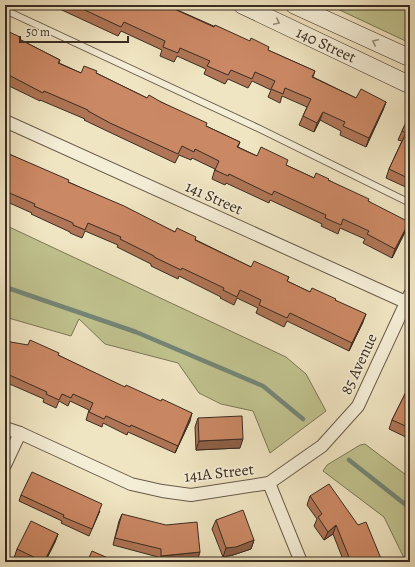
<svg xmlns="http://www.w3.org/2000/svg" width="415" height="567" font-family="Alegreya,serif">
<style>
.green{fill:#c0c28e;stroke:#7c7758}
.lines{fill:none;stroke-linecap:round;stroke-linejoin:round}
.stream{stroke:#748576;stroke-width:4.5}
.lane-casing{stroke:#675a49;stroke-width:8}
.street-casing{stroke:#675a49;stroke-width:14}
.secondary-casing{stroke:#392c21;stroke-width:18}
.lane{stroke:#f5eed7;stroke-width:6}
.street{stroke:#f5eed7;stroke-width:12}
.secondary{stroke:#f5eed7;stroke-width:17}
.wall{fill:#af7556;stroke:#392c21}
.shaded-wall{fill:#8e5f46;stroke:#392c21}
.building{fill:#cb8864;stroke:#392c21}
.oneway{stroke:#978d7c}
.labels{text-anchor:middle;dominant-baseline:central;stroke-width:3.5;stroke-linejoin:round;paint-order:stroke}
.street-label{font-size:16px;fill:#392c21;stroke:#f5eed7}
</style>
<rect width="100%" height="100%" fill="#f0e5c2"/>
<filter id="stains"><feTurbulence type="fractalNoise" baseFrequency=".005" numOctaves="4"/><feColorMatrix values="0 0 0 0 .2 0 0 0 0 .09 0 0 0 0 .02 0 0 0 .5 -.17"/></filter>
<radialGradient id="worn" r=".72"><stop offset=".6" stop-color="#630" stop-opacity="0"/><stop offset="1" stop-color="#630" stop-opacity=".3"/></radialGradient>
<g class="green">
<polygon points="329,5 410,5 410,43"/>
<polygon points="5,225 286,357 306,374 326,411 270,453 253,411 221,404 199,393 178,363 105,344 79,319 71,336 5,317"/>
<polygon points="365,444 410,478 410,562 406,562 384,517 323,471 327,465 360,445"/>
</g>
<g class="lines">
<g class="stream">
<polyline points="5,287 136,332 263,386 303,419"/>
<polyline points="349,460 406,505 410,513"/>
</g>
<g class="lane-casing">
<polyline id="lane" points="5,10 260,129 410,203"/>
</g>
<g class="street-casing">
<g id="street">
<polyline points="5,121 410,304"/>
<polyline points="5,428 20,433 131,484 162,491 191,495 269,483 301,562"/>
<polyline points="5,465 20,433"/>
<polyline points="269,483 322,446 358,406 410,294"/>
</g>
</g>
<g class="secondary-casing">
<g id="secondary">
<polyline points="242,5 410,85"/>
<polyline points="294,5 410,58"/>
</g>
</g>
<use href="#lane" class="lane"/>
<use href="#street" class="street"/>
<use href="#secondary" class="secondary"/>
</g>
<g class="wall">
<polygon points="51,5 174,5 173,8 315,71 313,77 356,98 386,102 383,110 366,147 340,135 341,131 320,120 314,132 299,125 307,107 282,96 280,103 268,97 271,90 252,81 248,88 228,79 225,84 204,74 206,69 177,56 174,62 160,56 162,50 121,31 118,36"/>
<polygon points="5,30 19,39 60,60 59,63 81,73 96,73 147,98 161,102 206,126 240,142 238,147 257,156 286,165 314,178 328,180 368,201 406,230 392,258 363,243 365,239 340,228 338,234 321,226 322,224 270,200 269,203 226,183 225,185 212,179 215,169 192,158 191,160 179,155 175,163 107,131 84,120 85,119 40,100 40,101 5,84"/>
<polygon points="410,114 410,189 386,178 389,169 402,141 398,140 402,131"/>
<polygon points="5,151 9,154 175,232 196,240 251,267 289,277 287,281 310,292 335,300 363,322 349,351 287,321 284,327 256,313 258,308 237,298 234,305 220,298 221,297 179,276 178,279 151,266 151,264 117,247 118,245 85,231 82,238 70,233 70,232 31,214 32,213 5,201"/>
<polygon points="5,341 58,355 190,421 175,453 128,432 127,435 103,423 102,427 86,420 89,410 70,401 68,406 59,401 56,408 43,402 44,399 5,382"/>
<polygon points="410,384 410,439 389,429 392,420"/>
<polygon points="198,418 240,448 196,450 195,427"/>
<polygon points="21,495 100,511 89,536 61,523 62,521 19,501"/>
<polygon points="310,496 382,561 385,562 344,562 333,534 324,540 314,526 317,519 307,505"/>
<polygon points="122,514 198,559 174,562 158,562 158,557 113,545 119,521"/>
<polygon points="216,520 254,540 251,549 233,555 223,557 212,529"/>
<polygon points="58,534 55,542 45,562 22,562 14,558 17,549"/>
</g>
<g class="shaded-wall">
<polygon points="386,102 383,110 366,147 369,138"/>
<polygon points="323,112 320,120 314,132 317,123"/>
<polygon points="409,222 406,230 392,258 395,249"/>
<polygon points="366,314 363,322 349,351 352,343"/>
<polygon points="192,413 190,421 175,453 178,446"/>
<polygon points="243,439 240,448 196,450 199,441"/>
<polygon points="336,525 333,534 324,540 328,532"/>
<polygon points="58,534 55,542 45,562 44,562"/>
<polygon points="254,540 251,549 233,555 223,557 226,548"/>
<polygon points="200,552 198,559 174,562 159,562 161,556"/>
</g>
<g class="building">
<polygon points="74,5 174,5 172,8 214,27 215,25 250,41 251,38 269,47 268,50 315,71 312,77 356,98 361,89 386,102 369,138 343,126 345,122 323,112 317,123 303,116 311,99 285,88 283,94 271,89 275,81 255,72 252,79 231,70 228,75 207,66 210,61 180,48 178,53 163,47 165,41 124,22 121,27"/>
<polygon points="5,30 20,37 19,39 60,60 58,63 81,73 84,66 97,71 96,73 147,98 149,95 161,102 207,123 206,126 240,142 237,147 257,156 261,147 288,160 286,165 314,178 316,173 329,179 328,180 369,199 368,201 409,222 395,249 367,234 369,231 343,219 341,225 325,218 326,215 274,191 272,195 229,174 228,176 215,170 219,161 195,149 194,152 182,146 178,154 110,123 88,111 88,110 44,91 43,93 5,73"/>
<polygon points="410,114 410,179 389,169 406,133 402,131"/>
<polygon points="5,151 10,153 9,154 69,180 68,182 124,206 175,232 177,228 196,237 195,240 251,267 254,261 289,277 287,281 310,292 312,288 336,299 335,300 366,314 352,343 290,313 287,318 259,305 261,300 240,290 237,297 223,290 224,288 182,268 181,270 154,257 154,256 120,239 121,237 88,223 85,230 73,225 73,223 34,206 35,204 5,191"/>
<polygon points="30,340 59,353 58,355 125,387 126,385 161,401 162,399 192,413 178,446 131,425 130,427 106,416 104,419 89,412 93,403 73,394 71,398 62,394 59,400 46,394 47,392 5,373 5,341 28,345"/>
<polygon points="410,384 410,428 392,420"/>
<polygon points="242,416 243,439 199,441 198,418"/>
<polygon points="32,472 102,504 92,529 63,517 64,515 21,495"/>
<polygon points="329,484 358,525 366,522 382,561 384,559 385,562 351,562 336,525 328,532 318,517 322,514 310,496"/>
<polygon points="243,510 254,540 236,547 226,548 216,520"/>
<polygon points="122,514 166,525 197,522 200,552 161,556 161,549 115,538"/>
<polygon points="31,521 58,534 44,562 17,549"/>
<polygon points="92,551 117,562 87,562"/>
<polygon points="274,558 275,562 262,562"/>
</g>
<defs><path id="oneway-chevron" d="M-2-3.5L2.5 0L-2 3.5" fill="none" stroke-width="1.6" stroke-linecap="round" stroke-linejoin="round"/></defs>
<g class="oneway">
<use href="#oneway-chevron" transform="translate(277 22) rotate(25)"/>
<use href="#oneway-chevron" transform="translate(375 42) rotate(-155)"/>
</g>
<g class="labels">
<g class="street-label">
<text transform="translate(326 45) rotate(25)">140 Street</text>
<text transform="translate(214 198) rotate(24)">141 Street</text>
<text transform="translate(359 364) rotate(-65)">85 Avenue</text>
<text transform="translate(219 473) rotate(-6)">141A Street</text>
</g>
</g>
<rect width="415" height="567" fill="none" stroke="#f0e5c2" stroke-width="20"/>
<rect x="6" y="6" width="403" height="555" fill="none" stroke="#392c21" stroke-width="2"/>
<rect x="10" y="10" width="395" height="547" fill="none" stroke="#392c21"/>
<path d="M20 36v6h108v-6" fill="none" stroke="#392c21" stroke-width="2"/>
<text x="26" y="36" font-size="12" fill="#392c21" stroke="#f5eed7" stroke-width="3" paint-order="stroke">50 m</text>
<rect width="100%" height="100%" filter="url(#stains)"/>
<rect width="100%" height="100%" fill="url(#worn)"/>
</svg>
